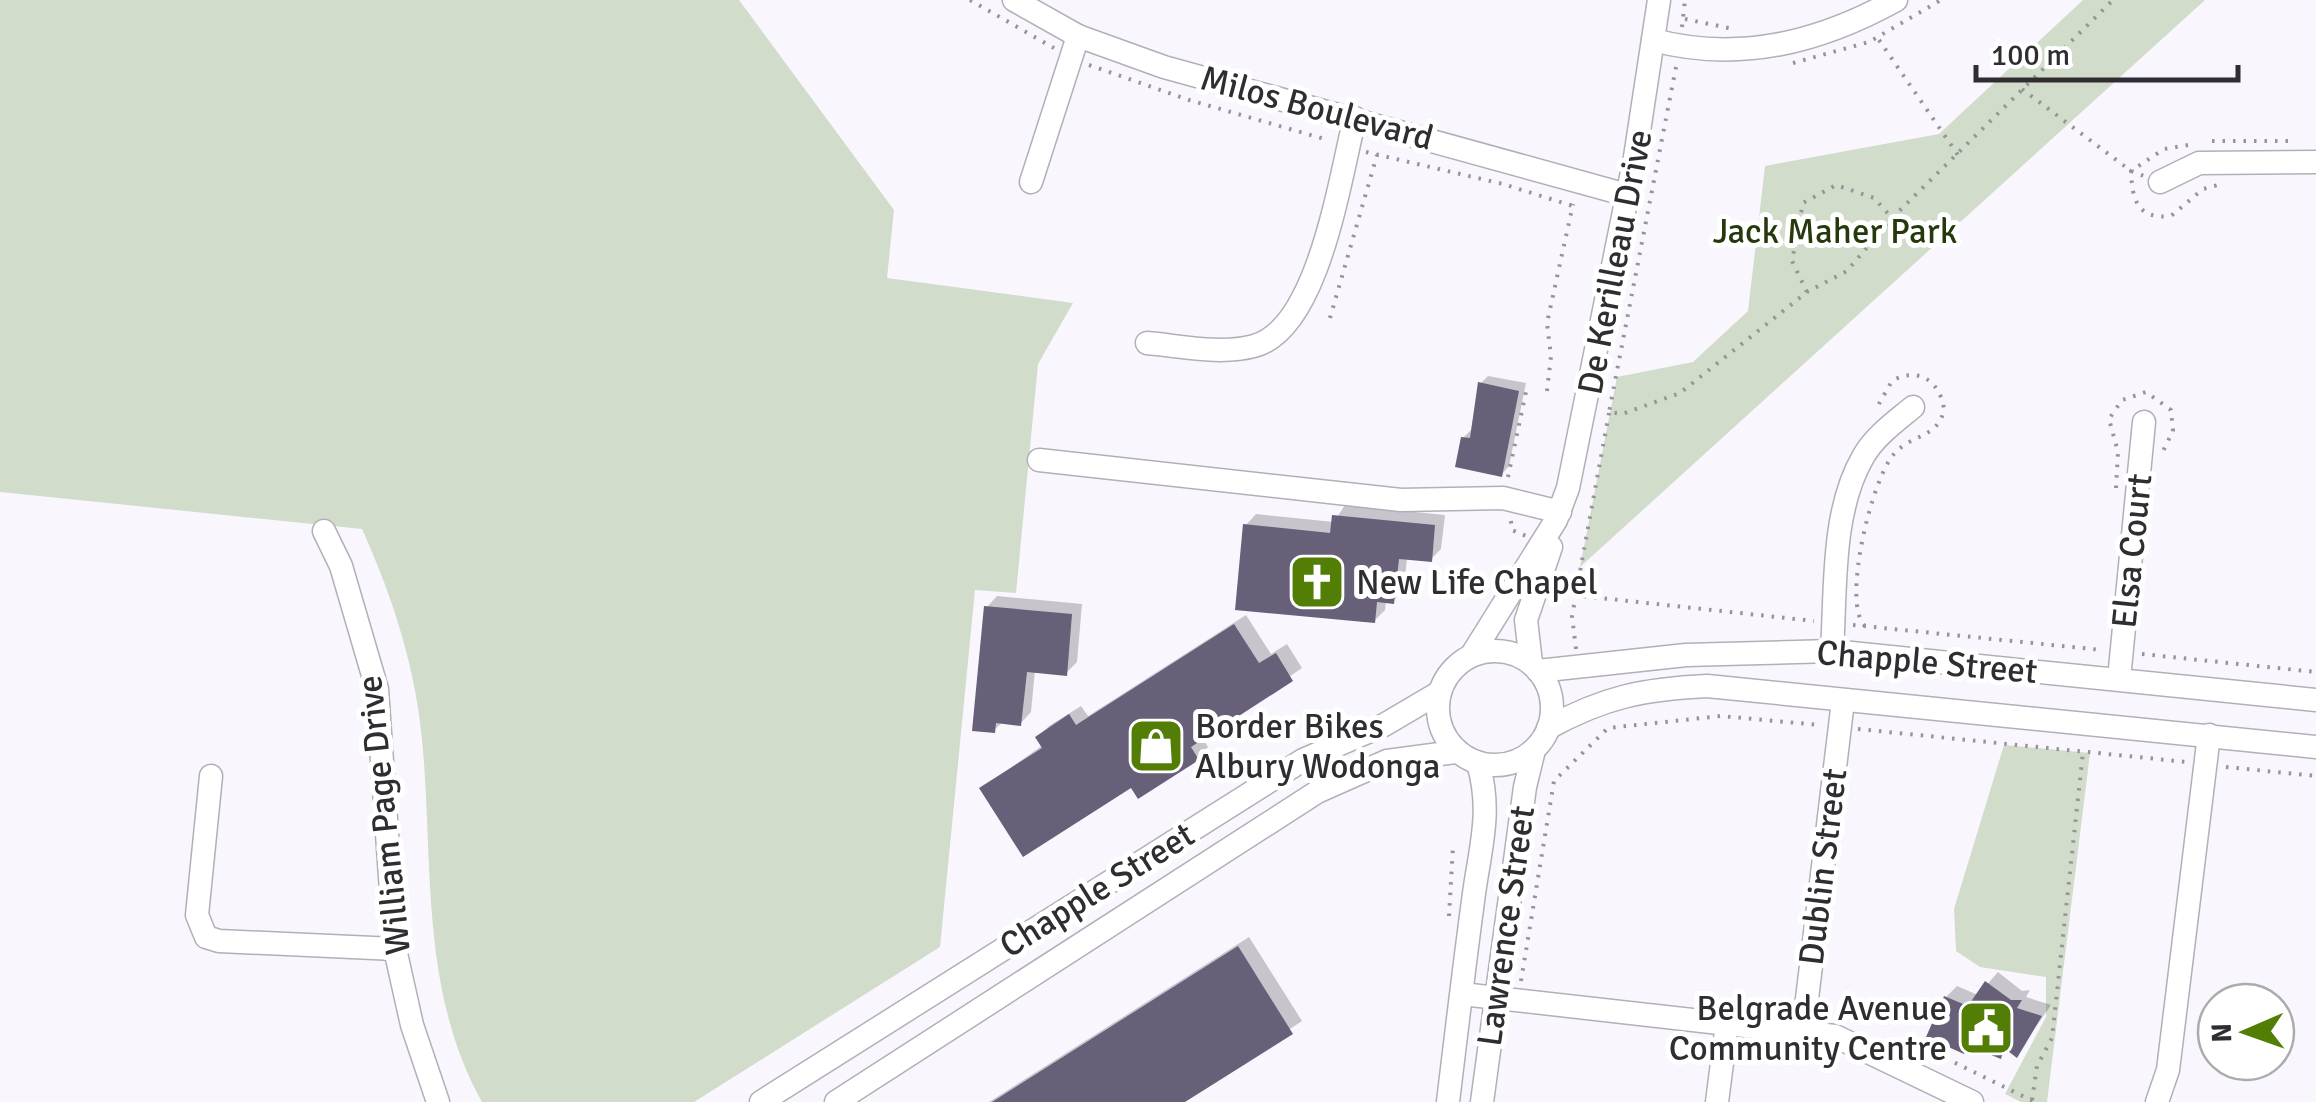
<svg xmlns="http://www.w3.org/2000/svg" width="2316" height="1102" font-family="Signika,sans-serif">
<style>
.green{fill:#d2dcca}
.shadow{fill:#0003}
.building{fill:#685f78}
.lines{fill:none;stroke-linecap:round;stroke-linejoin:round}
.minor-casing{stroke:#b2afb9;stroke-width:25}
.path{stroke:#96949a;stroke-width:4;stroke-dasharray:2.5 8;stroke-linecap:butt}
.minor{stroke:#fff;stroke-width:22}
.labels{text-anchor:middle;dominant-baseline:central;stroke-width:10;stroke-linejoin:round;paint-order:stroke}
.street-label{font-size:35px;fill:#2f2d31;stroke:#fff}
.park-label{font-size:35px;fill:#25390d;stroke:#fff}
.poi-label{font-size:35px;fill:#2f2d31;stroke:#fff;text-anchor:start}
</style>
<rect width="100%" height="100%" fill="#f9f6fe"/>
<g class="green">
<path d="M0 0H739L894 210 887 278 1073 303 1038 364 1016 593 975 590 940 947 694 1102H482C421 993 433 869 423 750 417 672 394 600 362 529L0 492Z"/>
<polygon points="2083,0 2205,0 1580,567 1617,377 1693,362 1748,311 1765,166 1939,134"/>
<polygon points="2004,745 2090,753 2047,1102 2021,1102 2005,1094 2046,1017 2046,977 1980,967 1956,951 1954,909"/>
</g>
<g class="shadow">
<polygon points="1488,376 1526,383 1509,466 1502,474 1463,438 1471,430 1480,384"/>
<polygon points="1345,505 1445,515 1441,549 1431,559 1407,557 1404,590 1393,601 1386,601 1385,610 1374,621 1246,525 1256,514 1334,522"/>
<polygon points="997,596 1082,604 1077,662 1066,673 1035,670 1031,712 1021,723 1004,721 994,730 987,607"/>
<polygon points="1246,615 1271,654 1287,644 1302,668 1202,737 1208,747 1197,758 1132,784 982,788 1043,745 1038,737 1049,726 1081,706 1088,716"/>
<polygon points="1249,937 1302,1021 1180,1102 989,1102"/>
<polygon points="1998,972 2022,991 2030,990 2026,997 2051,1005 2017,1054 2008,1048 2000,1056 1946,997 1957,986 1978,995"/>
</g>
<g class="building">
<polygon points="1478,382 1519,391 1502,477 1455,467 1461,437 1470,438"/>
<polygon points="1332,515 1435,525 1432,562 1399,559 1394,604 1377,602 1375,623 1235,610 1243,524 1330,533"/>
<polygon points="984,606 1072,614 1067,676 1027,672 1021,726 996,723 995,733 972,731"/>
<polygon points="1234,624 1259,663 1276,653 1293,681 1191,747 1199,760 1138,799 1131,788 1023,857 979,788 1042,748 1035,737 1069,714 1076,725"/>
<polygon points="1238,946 1293,1034 1185,1102 992,1102"/>
<polygon points="1985,981 2011,1000 2022,1000 2017,1008 2042,1016 2017,1058 2004,1048 2001,1059 1969,1046 1964,1054 1926,1037 1944,996 1968,1006"/>
</g>
<g class="lines">
<g class="minor-casing">
<g id="minor">
<polyline points="1014,0 1078,36 1164,67 1627,195"/>
<path d="M1653 40C1740 63 1820 42 1896 0"/>
<polyline points="1031,182 1078,36"/>
<polyline points="2160,182 2199,163 2316,162"/>
<path d="M1147 343C1181 346 1221 355 1254 346 1319 329 1340 176 1355 118"/>
<polyline points="1039,460 1401,500 1503,498 1560,512"/>
<polyline points="324,531 341,566 377,689 395,949 412,1025 438,1102"/>
<path d="M1832 651C1836 590 1831 512 1863 457 1874 437 1895 422 1913 407"/>
<circle cx="1495" cy="708" r="57"/>
<polyline points="1471,656 1556,520 1568,488 1635,157 1659,0"/>
<polyline points="1531,663 1526,620 1551,547"/>
<polyline points="1538,671 1686,655 1832,651 2316,700"/>
<polyline points="2119,679 2144,422"/>
<path d="M1548 728C1604 697 1644 689 1707 686L2316 747"/>
<polyline points="211,776 197,915 206,937 219,941 395,949"/>
<polyline points="1462,994 1835,1036 1972,1102"/>
<polyline points="1803,1032 1843,701"/>
<polyline points="761,1102 1303,760 1384,725 1440,692"/>
<polyline points="836,1102 1317,792 1387,761 1455,752"/>
<path d="M1448 1102C1456 1035 1464 968 1473 901 1479 851 1493 814 1478 763"/>
<polyline points="1482,1102 1525,787 1534,750"/>
<polyline points="1717,1102 1727,1024"/>
<polyline points="2157,1102 2168,1070 2209,735"/>
</g>
</g>
<g class="path">
<polyline points="970,0 1054,48"/>
<polyline points="1685,19 1729,28"/>
<polyline points="1682,27 1685,0"/>
<polyline points="1879,40 1958,155"/>
<polyline points="1793,63 1869,42 1941,0"/>
<polyline points="1089,65 1189,100 1328,140"/>
<polyline points="1676,67 1609,412 1622,414 1680,393 1807,292 1847,271 1890,220 2113,0"/>
<polyline points="2022,89 2131,171 2144,176"/>
<polyline points="2212,141 2292,141"/>
<path d="M2188 145 2164 149 2131 171C2132 199 2137 220 2171 216L2203 189 2222 184"/>
<polyline points="1366,152 1503,184 1573,206"/>
<polyline points="1807,292 1792,261 1803,203 1836,185 1874,198 1892,218"/>
<polyline points="1330,318 1377,155"/>
<polyline points="1547,391 1551,356 1547,323 1573,204"/>
<polyline points="1609,413 1577,588 1582,596 1814,621"/>
<polyline points="1508,477 1527,387"/>
<polyline points="2116,488 2118,452 2109,419 2122,400 2146,392 2171,410 2173,431 2161,455"/>
<polyline points="1511,521 1512,530 1526,536"/>
<polyline points="1853,625 2102,650"/>
<path d="M1865 626C1841 604 1872 478 1894 454 1911 434 1939 438 1944 409 1940 381 1918 366 1892 381L1876 409"/>
<polyline points="1576,649 1572,616 1577,589"/>
<polyline points="2142,654 2316,672"/>
<polyline points="1858,729 2187,762"/>
<polyline points="2226,767 2316,776"/>
<polyline points="1449,916 1453,846"/>
<polyline points="1521,981 1554,781 1608,728 1721,716 1819,725"/>
<polyline points="1925,1057 1941,1056 2035,1102"/>
<polyline points="2032,1100 2037,1066 2052,1038 2083,752"/>
</g>
<use href="#minor" class="minor"/>
</g>
<defs>
<g id="church-square" transform="scale(2.875)"><rect x="-9" y="-9" width="18" height="18" rx="4" fill="#527e05" stroke="#fff"/><path d="M-1.2-6h2.4v3.5h3.3v2.4h-3.3V6h-2.4V-.1h-3.3v-2.4h3.3Z" fill="#fff"/></g>
<g id="shop-square" transform="scale(2.875)"><rect x="-9" y="-9" width="18" height="18" rx="4" fill="#527e05" stroke="#fff"/><path d="M-5-2.5h2.3a2.7 3.5 0 0 1 5.4 0H5L5.5 6h-11ZM-1.5-2.5h3a1.5 2.3 0 0 0-3 0Z" fill="#fff"/></g>
<g id="civic-square" transform="scale(2.875)"><rect x="-9" y="-9" width="18" height="18" rx="4" fill="#527e05" stroke="#fff"/><path d="M-.6-6.5H3V-4.5H.6V-3L4-1V1h2V6H-6V1h2V-1L-.6-3ZM-1.2 2.5V6h2.4V2.5Z" fill="#fff"/></g>
</defs>
<g fill-rule="evenodd">
<use href="#church-square" x="1317" y="582"/>
<use href="#shop-square" x="1156" y="746"/>
<use href="#civic-square" x="1986" y="1028"/>
</g>
<g class="labels">
<g class="street-label">
<text transform="translate(1317 108) rotate(15)">Milos Boulevard</text>
<text transform="translate(1615 262) rotate(-79)">De Kerilleau Drive</text>
<text transform="translate(2132 551) rotate(-84)">Elsa Court</text>
<text transform="translate(1927 662) rotate(5)">Chapple Street</text>
<text transform="translate(384 815) rotate(-96)">William Page Drive</text>
<text transform="translate(1823 867) rotate(-83)">Dublin Street</text>
<text transform="translate(1097 890) rotate(-32)">Chapple Street</text>
<text transform="translate(1506 926) rotate(-82)">Lawrence Street</text>
</g>
<g class="park-label">
<text x="1835" y="231">Jack Maher Park</text>
</g>
<g class="poi-label">
<text x="1356" y="582">New Life Chapel</text>
<text x="1195" y="726">Border Bikes<tspan x="1195" dy="40">Albury Wodonga</tspan></text>
<text x="1947" y="1008" text-anchor="end">Belgrade Avenue<tspan x="1947" dy="40">Community Centre</tspan></text>
</g>
</g>
<g transform="translate(2246 1032) rotate(268)"><circle r="48" fill="#ffffff" stroke="#acabad" stroke-width="2.5"/>
<path d="M0-8L18 38L0 25L-18 38Z" fill="#527e05"/>
<text y="-15" font-size="28" font-weight="bold" text-anchor="middle" fill="#2f2d31">N</text>
</g>
<path d="M1976 65v15h262v-15" fill="none" stroke="#2f2d31" stroke-width="5"/>
<text x="1991" y="65" font-size="30" fill="#2f2d31" stroke="#ffffff" stroke-width="8" paint-order="stroke">100 m</text>
</svg>
